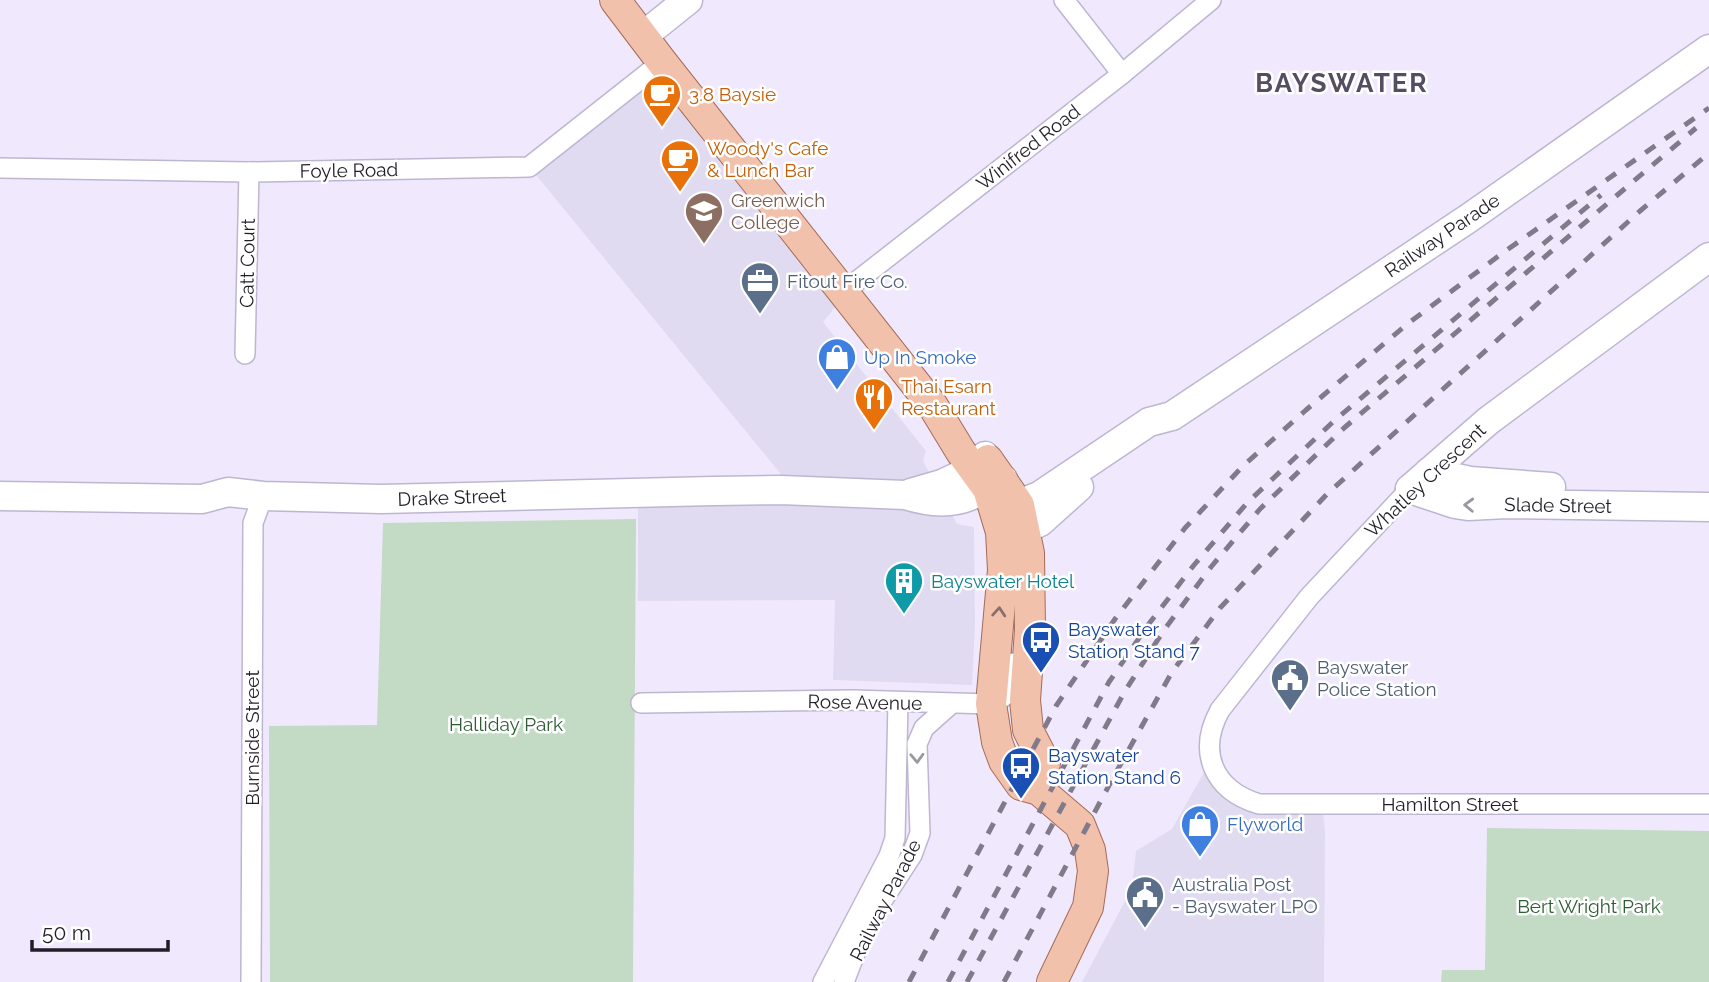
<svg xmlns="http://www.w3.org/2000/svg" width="1709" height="982" font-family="Raleway,sans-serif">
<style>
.commercial{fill:#e0dbf1}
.green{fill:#c3dac5}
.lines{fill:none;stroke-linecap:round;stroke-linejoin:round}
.street-casing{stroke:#beb6d0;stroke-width:22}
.secondary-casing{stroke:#beb6d0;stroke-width:31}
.primary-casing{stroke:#a36c59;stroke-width:32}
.street{stroke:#fff;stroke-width:19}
.secondary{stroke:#fff;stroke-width:28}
.primary{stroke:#f2c1ac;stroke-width:30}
.rail{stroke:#807a8a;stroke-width:5;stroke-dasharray:12 12;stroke-linecap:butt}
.oneway{stroke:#9b999e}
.oneway2{stroke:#8a6f6a}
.labels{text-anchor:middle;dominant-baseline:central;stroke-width:5;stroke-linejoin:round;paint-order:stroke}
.food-label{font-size:19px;fill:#c56008;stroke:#fff;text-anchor:start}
.street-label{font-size:19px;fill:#211d27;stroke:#fff}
.education-label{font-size:19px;fill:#785e54;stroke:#fff;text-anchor:start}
.service-label{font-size:19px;fill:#4e5e75;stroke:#fff;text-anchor:start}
.shop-label{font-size:19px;fill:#366cbe;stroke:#fff;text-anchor:start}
.culture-label{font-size:19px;fill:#0d838f;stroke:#fff;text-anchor:start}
.transit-label{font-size:19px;fill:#164399;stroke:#fff;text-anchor:start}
.park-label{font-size:19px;fill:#2e5d34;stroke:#fff}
.district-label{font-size:26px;font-weight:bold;letter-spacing:2px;fill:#544d63;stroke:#fff}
</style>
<rect width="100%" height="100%" fill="#f0e9fe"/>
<g class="commercial">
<polygon points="663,68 845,295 823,322 926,451 923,461 957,524 974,527 975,624 972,685 833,680 835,600 638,601 638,492 781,490 780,473 532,170"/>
<polygon points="1211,760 1242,799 1322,804 1325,832 1324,982 1082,982 1132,888 1136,851 1172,829"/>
</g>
<g class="green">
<polygon points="636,519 633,982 270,982 269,726 377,725 383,523"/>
<polygon points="1487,828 1709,831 1709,982 1441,982 1442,970 1485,970"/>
</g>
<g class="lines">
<g class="street-casing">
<g id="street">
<polyline points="1064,0 1122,74"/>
<polyline points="0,168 249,172 529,167 662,62"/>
<polyline points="843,292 1122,74 1211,0"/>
<polyline points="245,354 249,172"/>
<path d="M1410 489 1309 597 1220 710C1197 752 1213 790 1259 804H1709"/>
<path d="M641 703 853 700 991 704C1014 694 1011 686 1013 663"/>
<polyline points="251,982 253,523 263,496"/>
<polyline points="823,982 889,856 895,838 898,702"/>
<polyline points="844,982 858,946 882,901 912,855 920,833 917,744 924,728 951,704"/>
</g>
</g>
<g class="secondary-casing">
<g id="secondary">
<polyline points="643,36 688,0"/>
<polyline points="1429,472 1470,481 1551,487"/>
<polyline points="1410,489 1488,421 1709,257"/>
<polyline points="1410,489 1455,504 1468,506 1506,504 1709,507"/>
<polyline points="911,493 942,484 959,476 985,456"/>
<path d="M0 496 202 499 228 492 263 496 381 499 713 491 781 490 905 495C946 508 968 501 1003 479"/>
<polyline points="998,512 1039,496 1149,422 1172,416 1469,218 1709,49"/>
<polyline points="1002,532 1025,529 1040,522 1079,487"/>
</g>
</g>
<g class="primary-casing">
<g id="primary">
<polyline points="615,0 662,62 933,406 961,452 988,489 1001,532 1003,570 991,704 997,742 1004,761 1021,785 1039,790 1080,825 1090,850 1093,871 1088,907 1052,982"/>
<polyline points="988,460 1019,505 1029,553 1030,630 1025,700 1028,730 1045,763 1039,790"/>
</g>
</g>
<use href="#street" class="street"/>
<use href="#secondary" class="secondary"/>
<use href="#primary" class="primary"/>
<g class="rail">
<polyline points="909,982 1056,706 1115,619 1185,528 1243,466 1306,410 1406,325 1504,252 1709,108"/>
<polyline points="948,982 1109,682 1148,625 1194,565 1247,503 1334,421 1601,195"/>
<polyline points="967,982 1125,691 1164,630 1211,567 1260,509 1344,428 1696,128"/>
<polyline points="1004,982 1114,776 1172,672 1220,608 1327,494 1640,211 1709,153"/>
</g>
</g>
<defs><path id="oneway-chevron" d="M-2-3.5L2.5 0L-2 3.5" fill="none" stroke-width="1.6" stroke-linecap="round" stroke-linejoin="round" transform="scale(1.75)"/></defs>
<g class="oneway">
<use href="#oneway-chevron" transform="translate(1469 505) rotate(-178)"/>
<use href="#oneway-chevron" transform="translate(917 758) rotate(88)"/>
</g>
<use class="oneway2" href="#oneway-chevron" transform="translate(999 612) rotate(-86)"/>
<defs>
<g id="cafe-pin" transform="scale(2.0125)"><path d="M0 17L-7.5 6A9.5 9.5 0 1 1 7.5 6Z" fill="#e8710a" stroke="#fff"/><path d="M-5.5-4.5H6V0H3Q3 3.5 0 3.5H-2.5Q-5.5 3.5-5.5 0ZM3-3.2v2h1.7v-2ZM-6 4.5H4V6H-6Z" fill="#fff"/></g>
<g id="university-pin" transform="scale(2.0125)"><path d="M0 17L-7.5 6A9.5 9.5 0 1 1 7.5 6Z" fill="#8d6e63" stroke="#fff"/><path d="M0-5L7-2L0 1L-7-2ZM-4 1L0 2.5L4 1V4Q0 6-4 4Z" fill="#fff"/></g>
<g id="office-pin" transform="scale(2.0125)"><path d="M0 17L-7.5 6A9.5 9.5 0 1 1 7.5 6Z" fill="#5c6f8a" stroke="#fff"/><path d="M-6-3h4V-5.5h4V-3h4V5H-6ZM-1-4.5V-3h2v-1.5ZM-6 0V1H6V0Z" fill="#fff"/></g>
<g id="shop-pin" transform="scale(2.0125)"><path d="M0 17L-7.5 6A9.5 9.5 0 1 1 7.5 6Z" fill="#3f7fe0" stroke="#fff"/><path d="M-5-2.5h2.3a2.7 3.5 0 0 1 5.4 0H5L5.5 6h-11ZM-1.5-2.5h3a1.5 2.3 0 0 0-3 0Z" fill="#fff"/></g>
<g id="restaurant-pin" transform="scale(2.0125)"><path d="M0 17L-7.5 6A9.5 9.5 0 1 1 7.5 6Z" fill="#e8710a" stroke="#fff"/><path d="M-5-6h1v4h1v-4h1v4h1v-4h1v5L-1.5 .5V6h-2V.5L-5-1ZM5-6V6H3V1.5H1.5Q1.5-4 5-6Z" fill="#fff"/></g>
<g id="building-pin" transform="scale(2.0125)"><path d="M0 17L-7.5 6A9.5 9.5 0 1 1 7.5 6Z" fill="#0f9aa8" stroke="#fff"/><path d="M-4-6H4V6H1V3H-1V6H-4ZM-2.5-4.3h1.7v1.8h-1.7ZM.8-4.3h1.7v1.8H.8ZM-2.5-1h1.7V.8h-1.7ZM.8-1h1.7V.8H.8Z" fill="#fff"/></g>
<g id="bus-pin" transform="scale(2.0125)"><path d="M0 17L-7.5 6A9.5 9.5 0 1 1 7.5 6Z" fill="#1a4fb4" stroke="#fff"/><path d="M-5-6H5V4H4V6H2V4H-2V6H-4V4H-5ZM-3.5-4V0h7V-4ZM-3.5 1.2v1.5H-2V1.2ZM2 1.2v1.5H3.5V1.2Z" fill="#fff"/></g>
<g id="civic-pin" transform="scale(2.0125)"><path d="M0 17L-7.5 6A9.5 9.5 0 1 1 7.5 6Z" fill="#5c6f8a" stroke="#fff"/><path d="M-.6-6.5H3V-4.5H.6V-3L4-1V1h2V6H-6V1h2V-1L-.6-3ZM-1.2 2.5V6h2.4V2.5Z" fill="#fff"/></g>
</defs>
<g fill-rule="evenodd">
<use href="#cafe-pin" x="662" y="94"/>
<use href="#cafe-pin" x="680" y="159"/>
<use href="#university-pin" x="704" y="211"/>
<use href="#office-pin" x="760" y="281"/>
<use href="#shop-pin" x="837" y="357"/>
<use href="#restaurant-pin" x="874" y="397"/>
<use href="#building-pin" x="904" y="581"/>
<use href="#bus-pin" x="1041" y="640"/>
<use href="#civic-pin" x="1290" y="678"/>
<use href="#bus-pin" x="1021" y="766"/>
<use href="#shop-pin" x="1200" y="824"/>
<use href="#civic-pin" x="1145" y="895"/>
</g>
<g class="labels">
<g class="food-label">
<text x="689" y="94">3.8 Baysie</text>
<text x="707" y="148">Woody's Cafe<tspan x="707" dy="22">&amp; Lunch Bar</tspan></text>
<text x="901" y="386">Thai Esarn<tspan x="901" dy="22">Restaurant</tspan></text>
</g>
<g class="street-label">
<text transform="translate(1028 147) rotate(-38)">Winifred Road</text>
<text transform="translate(349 170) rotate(-1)">Foyle Road</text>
<text transform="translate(1442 235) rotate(-34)">Railway Parade</text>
<text transform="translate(247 263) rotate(-89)">Catt Court</text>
<text transform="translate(1425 480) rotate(-43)">Whatley Crescent</text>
<text transform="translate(452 497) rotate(-2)">Drake Street</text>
<text transform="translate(1558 505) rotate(1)">Slade Street</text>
<text transform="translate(865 702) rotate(1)">Rose Avenue</text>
<text transform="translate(252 738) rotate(-90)">Burnside Street</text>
<text x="1450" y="804">Hamilton Street</text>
<text transform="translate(885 900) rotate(-63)">Railway Parade</text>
</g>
<g class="education-label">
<text x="731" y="200">Greenwich<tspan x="731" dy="22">College</tspan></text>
</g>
<g class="service-label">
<text x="787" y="281">Fitout Fire Co.</text>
<text x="1317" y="667">Bayswater<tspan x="1317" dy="22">Police Station</tspan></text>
<text x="1172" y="884">Australia Post<tspan x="1172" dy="22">- Bayswater LPO</tspan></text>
</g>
<g class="shop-label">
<text x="864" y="357">Up In Smoke</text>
<text x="1227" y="824">Flyworld</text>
</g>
<g class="culture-label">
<text x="931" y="581">Bayswater Hotel</text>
</g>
<g class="transit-label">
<text x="1068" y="629">Bayswater<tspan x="1068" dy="22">Station Stand 7</tspan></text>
<text x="1048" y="755">Bayswater<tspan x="1048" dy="22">Station Stand 6</tspan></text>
</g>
<g class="park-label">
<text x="506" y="724">Halliday Park</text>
<text x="1589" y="906">Bert Wright Park</text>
</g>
<g class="district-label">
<text x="1342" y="83">BAYSWATER</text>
</g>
</g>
<path d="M32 940v10h136v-10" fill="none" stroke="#211d27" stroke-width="3.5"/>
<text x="42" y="940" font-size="21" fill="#211d27" stroke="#ffffff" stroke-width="5" paint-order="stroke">50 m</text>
</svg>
